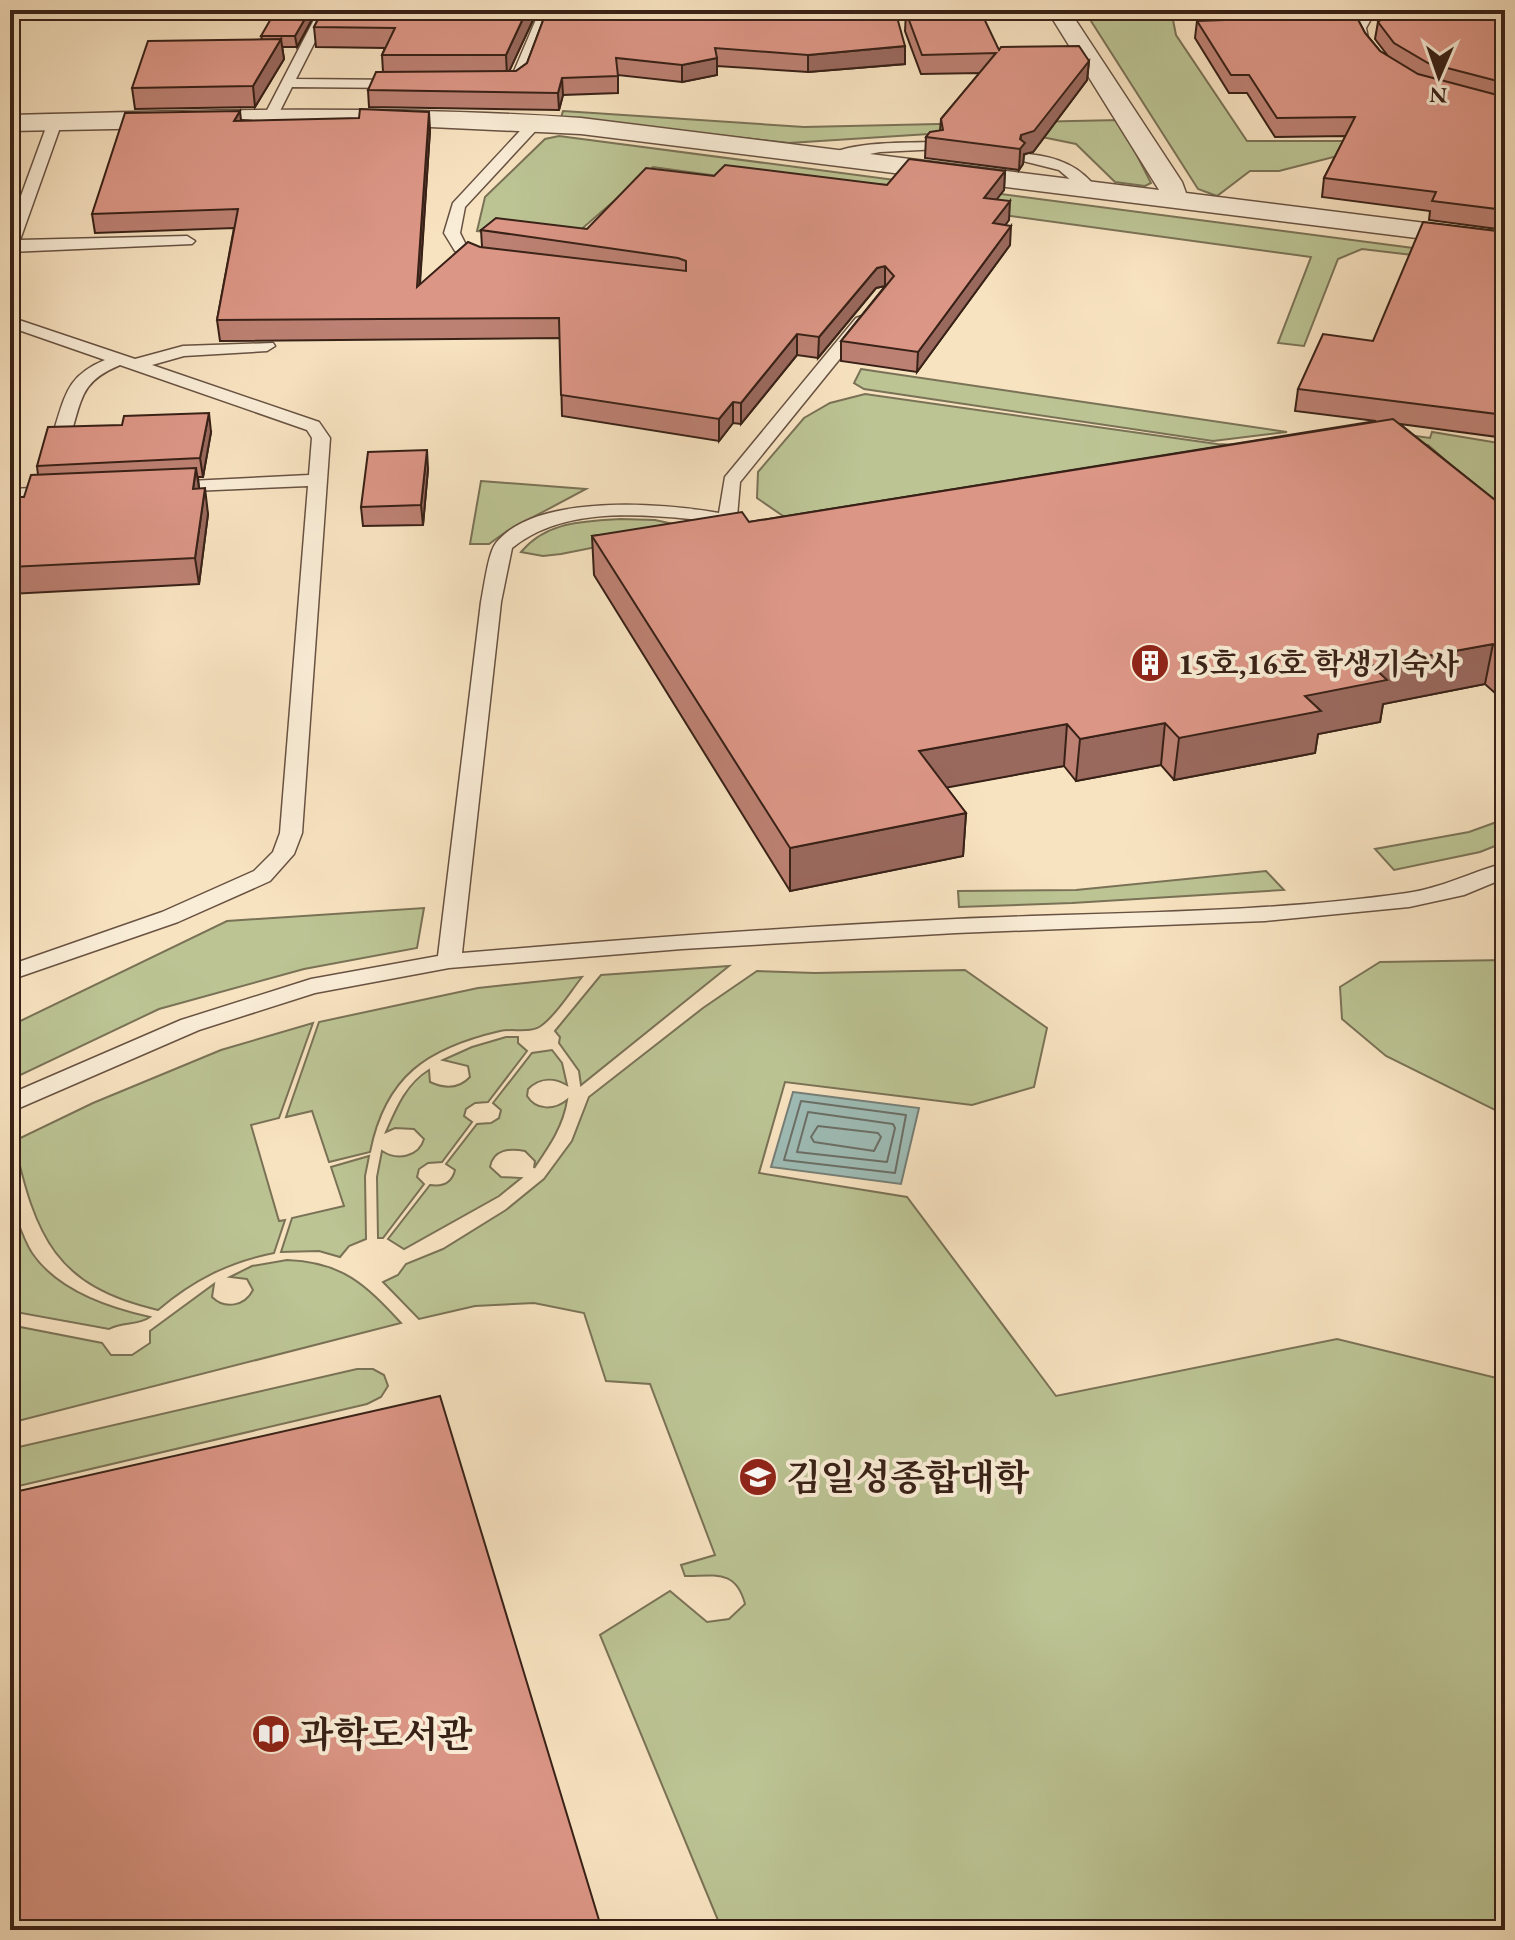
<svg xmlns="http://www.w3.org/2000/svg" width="1515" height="1940" font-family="'EB Garamond','Noto Serif KR',serif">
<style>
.green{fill:#bcc494;stroke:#7a7256;stroke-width:2}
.water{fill:#9ebdb7;stroke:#757f77;stroke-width:2}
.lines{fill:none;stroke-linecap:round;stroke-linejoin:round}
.shore{stroke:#6b6f67;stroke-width:2}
.service-casing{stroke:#685242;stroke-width:3}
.minor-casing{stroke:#685242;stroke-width:3}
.service{fill:#faedd7;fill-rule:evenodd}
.minor{fill:#faedd7;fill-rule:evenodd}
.wall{fill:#bd8173;stroke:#382117;stroke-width:2}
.shaded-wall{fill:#9a695e;stroke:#382117;stroke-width:2}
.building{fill:#dc9686;stroke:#382117;stroke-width:2}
.labels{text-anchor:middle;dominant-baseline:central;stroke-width:8;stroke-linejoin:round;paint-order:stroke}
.poi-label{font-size:30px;font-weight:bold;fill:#382117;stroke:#faedd7;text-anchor:start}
.near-poi-label{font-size:36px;font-weight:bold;fill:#382117;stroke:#faedd7;text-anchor:start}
</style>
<rect width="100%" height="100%" fill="#f8e3c1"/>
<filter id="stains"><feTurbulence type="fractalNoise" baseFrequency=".0025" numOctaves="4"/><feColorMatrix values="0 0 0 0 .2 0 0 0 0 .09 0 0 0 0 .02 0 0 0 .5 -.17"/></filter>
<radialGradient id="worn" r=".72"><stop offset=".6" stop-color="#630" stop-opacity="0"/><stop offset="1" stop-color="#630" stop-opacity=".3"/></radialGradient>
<g class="green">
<polygon points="1084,10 1163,10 1172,15 1176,35 1247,141 1396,141 1279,171 1250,171 1217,196 1198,189"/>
<polygon points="563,111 804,127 1119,120 1151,183 1145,186 1115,182 1076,144 1037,136 929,134 789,143 561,118"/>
<polygon points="559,136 1505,260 1505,266 1362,249 1338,259 1304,346 1278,343 1311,257 653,167 569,240 477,231 485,197 545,139"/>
<polygon points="861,369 874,371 1287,432 1213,441 864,389 854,383"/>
<polygon points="865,394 1217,444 1239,445 1358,428 1430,438 1432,432 1505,444 1505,512 1428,445 1367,437 796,525 757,498 758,472 804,418 830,403"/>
<polygon points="481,481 586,489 507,531 489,544 470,544"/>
<path d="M620 519 655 520 692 528 561 554 543 556 521 552C547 521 582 522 620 519Z"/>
<polygon points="1505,819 1505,842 1480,852 1394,870 1375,849 1469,832"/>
<polygon points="1266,871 1284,890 1072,903 959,907 958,891 1076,890"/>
<polygon points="424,908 417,948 304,969 159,1009 10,1080 10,1026 227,921"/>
<polygon points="1505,960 1505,1115 1386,1056 1342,1019 1340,987 1380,962"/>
<polygon points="729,966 581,1085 579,1071 559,1043 560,1037 555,1031 601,975"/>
<path d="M965 970 1047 1028 1034 1087 972 1105 785 1082 759 1173 907 1197 1056 1396 1337 1339 1505 1380V1930H722L600 1635 670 1591 707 1622 729 1619 745 1604C736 1569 715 1576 685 1576L681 1565 715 1555 650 1384 606 1381 584 1313 534 1303 475 1306 419 1319 383 1282 398 1275 406 1264 443 1249 506 1210 544 1179 572 1141 589 1097 703 1008 757 971 815 973Z"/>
<path d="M582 977C570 992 557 1014 542 1025 531 1034 513 1028 500 1031 427 1048 385 1076 370 1152L329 1162 312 1111 286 1117 319 1022 478 988Z"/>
<path d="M313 1023 279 1118 251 1125 279 1221 285 1220 274 1253C229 1262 193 1280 158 1310 55 1286 36 1237 14 1141L93 1103 221 1050Z"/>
<path d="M506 1037H518V1043L527 1051 488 1102 475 1103 466 1109 464 1116 472 1122 442 1162 428 1163 419 1169 417 1177 424 1184 383 1238H378L377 1177 382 1151C397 1161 419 1157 424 1139L414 1129 395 1128 386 1132C396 1109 406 1084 429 1070L430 1082C445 1089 459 1089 470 1077L468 1066 443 1060 472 1047Z"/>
<path d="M552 1050 562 1063 567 1085C553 1077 539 1078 528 1089L527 1096C536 1111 555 1110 567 1100 563 1126 549 1146 534 1168L535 1161 525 1151C510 1148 493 1149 490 1167L501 1177 521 1178 499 1196 404 1249 388 1239 430 1185C443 1187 452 1183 455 1170L446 1164 477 1124 491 1123 499 1118 501 1110 493 1103 532 1053Z"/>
<polygon points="369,1156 365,1176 366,1239 349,1246 340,1257 319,1251 281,1252 292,1218 344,1206 331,1167"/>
<path d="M10 1201C17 1217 22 1238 32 1253 57 1290 109 1308 150 1317 138 1326 123 1321 109 1329L10 1311Z"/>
<path d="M287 1260C342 1262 365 1284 401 1323L10 1423V1325L102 1343 111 1355H132L150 1343V1331L214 1284 212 1297C225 1310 245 1306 253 1290L247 1279 230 1277 252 1266Z"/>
<polygon points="357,1369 373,1369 384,1375 388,1386 381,1397 367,1404 10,1488 10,1449"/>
</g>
<polygon class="water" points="793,1092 919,1108 901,1184 771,1167"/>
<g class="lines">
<g class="shore">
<polygon points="801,1101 906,1115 895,1173 784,1160"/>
<polygon points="808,1112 893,1124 895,1128 887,1162 797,1152"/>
<polygon points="818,1126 878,1133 881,1137 874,1151 814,1142 811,1137"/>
</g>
<g class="service-casing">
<g id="service">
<polygon points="319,10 331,10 296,79 401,80 408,84 401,88 292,87 276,119 266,119 264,116"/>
<polygon points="540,10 552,10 525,79 497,86 497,80 512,76"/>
<path d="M1364 10H1376L1366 28 1369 43 1378 55 1372 59C1359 54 1356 40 1354 28Z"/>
<polygon points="55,118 62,122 20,240 187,236 195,241 192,244 10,252 10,226 48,122"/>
<polygon points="536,118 541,119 541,125 465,207 460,233 466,245 497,260 489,265 455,251 444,233 453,203 531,119"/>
<path d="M935 142 940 143V149L880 152 833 161 826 157C848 141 907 143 935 142Z"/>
<path d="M1028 154C1058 157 1080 166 1098 190L1091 194 1086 193 1059 170 1023 161 1021 158Z"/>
<path d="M862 316 868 318V324L740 482 737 517 745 519 747 523 745 527C729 531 707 521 690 519 631 513 560 509 512 548L501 602 462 953C626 939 791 927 956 919 1106 912 1258 914 1407 893 1442 888 1471 872 1505 863V878L1464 895 1409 907 1265 921 956 933 682 949 449 968 315 993 199 1030 10 1112V1094L181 1020 311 979 438 956 481 602C484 588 488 553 496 543 535 493 664 503 719 513L725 477 856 318Z"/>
<path d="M10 317 135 359 183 346 273 343 275 346 267 351 184 356 152 365 319 422 330 438 302 833 294 854 270 881 178 922 10 980V965L162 912 254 871 273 852 280 833 308 486 169 492 160 487 169 482 309 475 312 438 307 430 120 365C85 380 83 392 73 427L70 431H58L55 427C66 392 69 375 105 360L10 327Z"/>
<polygon points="56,487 62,488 65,492 62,496 10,499 10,489"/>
</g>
</g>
<g class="minor-casing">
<path id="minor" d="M1047 10H1069L1182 182 1186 193 1505 233V249L581 134 367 124 10 131V115C201 110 391 105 581 118L1159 190Z"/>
</g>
<use href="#service" class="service"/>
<use href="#minor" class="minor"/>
</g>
<g class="wall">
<polygon points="317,10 297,47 282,47 284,59 255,107 135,109 132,88 262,39 261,36"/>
<polygon points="323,10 532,10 533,20 509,71 516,71 527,63 547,10 905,46 905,64 808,72 717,66 717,75 682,82 618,75 618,93 563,95 559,110 369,107 368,90 383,72 382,55 385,48 316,47 314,27"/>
<polygon points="1205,10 1355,10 1355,14 1365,33 1380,51 1388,56 1375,39 1378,22 1505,10 1505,230 1429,220 1430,211 1322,197 1324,178 1346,136 1275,137 1247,93 1229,93 1195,38 1197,21 1211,20"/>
<polygon points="906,12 999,50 1089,61 1087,80 1033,152 1024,154 1023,164 1019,170 925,158 926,137 940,131 941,119 980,73 921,74 905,31"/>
<polygon points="241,120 430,130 420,284 482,247 481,230 587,229 714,176 887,185 1005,171 1004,190 996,199 1009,220 1005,225 1010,245 917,372 841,361 841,341 885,286 876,288 818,358 797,355 741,424 733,423 719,441 562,416 560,338 220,341 217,320 234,228 95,233 92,214"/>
<polygon points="1505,232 1505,438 1400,424 1505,508 1505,702 1485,684 1383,704 1380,722 1318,734 1315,753 1174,780 1161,765 1076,781 1064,766 946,787 966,813 963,856 790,891 594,575 592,536 749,522 1376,421 1295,411 1298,389 1373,341"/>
<polygon points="211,432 203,477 198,477 199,488 208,514 199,584 10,594 10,497 24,497 38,475 37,466"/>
<polygon points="428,469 423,525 363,526 361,507"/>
</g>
<g class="shaded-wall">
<polygon points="310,10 317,10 297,47 295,36"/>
<polygon points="527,10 532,10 533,20 507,76 506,55"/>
<polygon points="281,39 284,59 255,107 253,86"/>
<polygon points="905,46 905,64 808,72 808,55"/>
<polygon points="717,58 717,75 682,82 682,65"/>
<polygon points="1089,61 1087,80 1033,152 1024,154 1023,164 1019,170 1021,135"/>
<polygon points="562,78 563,95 559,110 558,93"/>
<polygon points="240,111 242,129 234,121"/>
<polygon points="429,112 430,130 418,307 417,287"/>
<polygon points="1005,171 1004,190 983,217 984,198"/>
<polygon points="1010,201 1009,220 992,243 993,223"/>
<polygon points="1011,226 1010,245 917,372 918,352"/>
<polygon points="885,266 885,286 876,288 818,358 819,337 877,268"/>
<polygon points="797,334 797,355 741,424 741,403"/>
<polygon points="733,402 733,423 719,441 719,419"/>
<polygon points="209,413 211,432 203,477 200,458"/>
<polygon points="427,450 428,469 423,525 421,505"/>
<polygon points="196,468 200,494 193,489"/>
<polygon points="205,488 208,514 199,584 195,558"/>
<polygon points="1493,644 1485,684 1383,704 1380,722 1318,734 1315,753 1174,780 1179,738 1305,696 1372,666"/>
<polygon points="1165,723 1161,765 1076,781 1080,739"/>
<polygon points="1067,724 1064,766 917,793 919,751"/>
<polygon points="966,813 963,856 790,891 790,848"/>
</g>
<g class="building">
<polygon points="276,10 310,10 295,36 261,36"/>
<polygon points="323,10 527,10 506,55 382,55 395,28 314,27"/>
<polygon points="547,10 895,10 905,46 808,55 715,48 717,58 682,65 616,58 618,76 562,78 558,93 368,90 376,72 516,71 527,63"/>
<polygon points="916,10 980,10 999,50 1001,47 1079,46 1089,61 1034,131 1021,135 1020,139 1025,143 1020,149 926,137 930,132 943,130 941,119 996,53 922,55 906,12"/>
<polygon points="1217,10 1354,10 1354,12 1365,33 1380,51 1418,74 1505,97 1505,210 1432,201 1436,192 1324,178 1355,117 1277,118 1249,75 1231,75 1197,21 1223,20"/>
<polygon points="1395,10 1505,10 1505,83 1428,63 1394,43 1378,22"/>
<polygon points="281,39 253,86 132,88 148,41"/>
<polygon points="360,109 429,112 417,287 468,242 480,247 686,271 686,261 678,258 481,230 496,218 587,229 646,168 714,176 725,165 887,185 909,159 1005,171 984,198 1010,201 993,223 1011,226 918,352 841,341 894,276 885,266 877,268 819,337 797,334 741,403 733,402 719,419 561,395 559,318 217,320 238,209 92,214 125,113 240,111 234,121 359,118"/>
<polygon points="1423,222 1505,232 1505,415 1298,389 1323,334 1373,341"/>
<polygon points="209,413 200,458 37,466 48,427 122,425 124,416"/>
<polygon points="1393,419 1505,508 1505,654 1493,644 1372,666 1387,680 1305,696 1321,711 1179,738 1165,723 1080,739 1067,724 919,751 966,813 790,848 592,536 742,512 749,522"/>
<polygon points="427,450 421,505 361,507 368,452"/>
<polygon points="196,468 193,489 205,488 195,558 10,567 10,497 24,497 31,475"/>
<polygon points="440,1396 602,1930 10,1930 10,1493"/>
</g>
<defs>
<g id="building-disc" transform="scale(2)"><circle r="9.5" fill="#8f2418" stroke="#faedd7"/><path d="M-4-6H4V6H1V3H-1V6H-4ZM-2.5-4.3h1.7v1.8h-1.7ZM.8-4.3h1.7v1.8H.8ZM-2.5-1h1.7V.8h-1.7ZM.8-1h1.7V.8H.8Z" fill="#fff"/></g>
<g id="university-disc" transform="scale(2)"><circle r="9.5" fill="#8f2418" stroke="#faedd7"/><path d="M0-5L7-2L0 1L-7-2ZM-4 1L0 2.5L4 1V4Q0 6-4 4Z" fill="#fff"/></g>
<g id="library-disc" transform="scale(2)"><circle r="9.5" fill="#8f2418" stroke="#faedd7"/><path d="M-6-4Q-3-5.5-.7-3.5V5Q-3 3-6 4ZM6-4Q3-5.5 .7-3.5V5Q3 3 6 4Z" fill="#fff"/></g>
</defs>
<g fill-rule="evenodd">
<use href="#building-disc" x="1150" y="663"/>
<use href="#university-disc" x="758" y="1477"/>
<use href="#library-disc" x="271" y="1734"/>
</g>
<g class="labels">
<g class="poi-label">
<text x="1178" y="663">15호,16호 학생기숙사</text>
</g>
<g class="near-poi-label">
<text x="786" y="1477">김일성종합대학</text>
<text x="299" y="1734">과학도서관</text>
</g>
</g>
<rect width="1515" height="1940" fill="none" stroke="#f8e3c1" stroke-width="40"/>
<rect x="12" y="12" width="1491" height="1916" fill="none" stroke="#382117" stroke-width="4"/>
<rect x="20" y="20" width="1475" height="1900" fill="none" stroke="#382117" stroke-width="2"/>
<g transform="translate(1439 76) rotate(182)" stroke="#faedd7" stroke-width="6" paint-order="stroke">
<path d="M0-6L14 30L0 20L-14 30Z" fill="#382117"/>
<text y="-12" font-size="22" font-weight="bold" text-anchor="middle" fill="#382117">N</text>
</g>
<rect width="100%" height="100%" filter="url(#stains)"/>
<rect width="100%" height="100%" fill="url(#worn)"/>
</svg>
